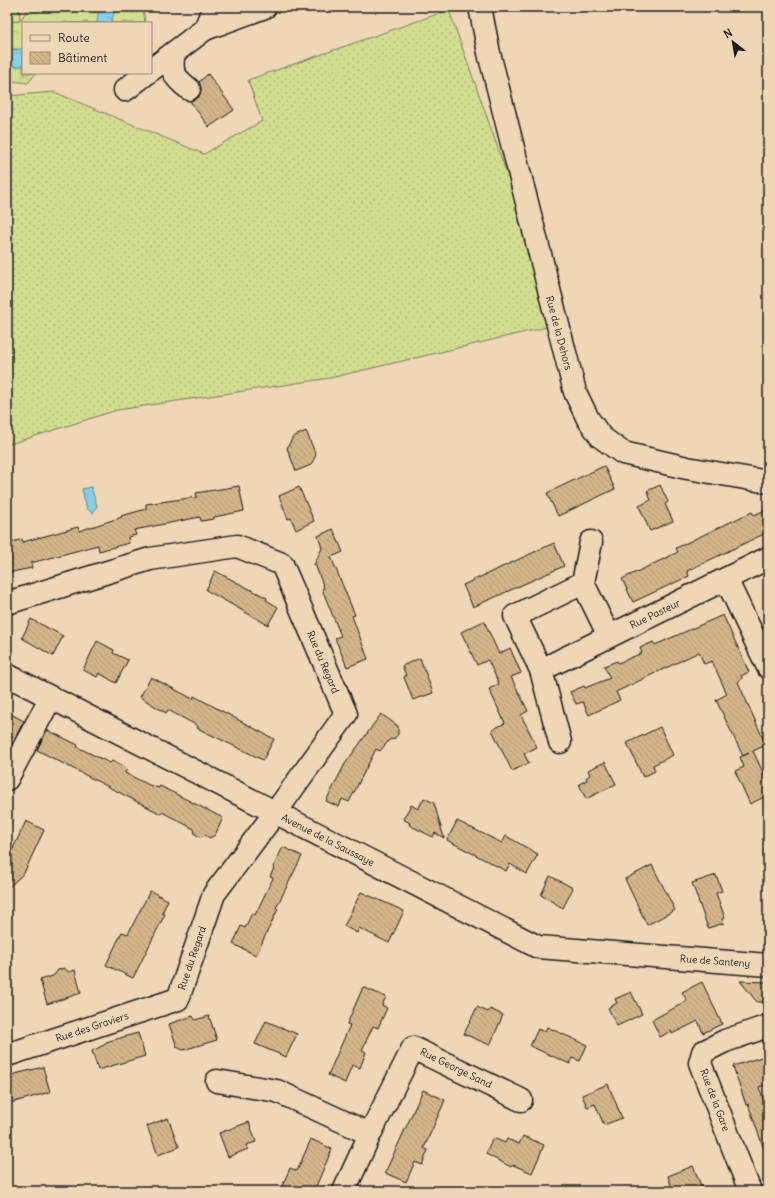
<svg xmlns="http://www.w3.org/2000/svg" width="775" height="1198" font-family="Delius,sans-serif">
<style>
.grass{fill:url(#grass-dots);stroke:#777c56}
.forest{fill:url(#forest-crowns);stroke:#777c56}
.pitch{fill:#d2dd90;stroke:#777c56}
.water{fill:url(#water-ripples);stroke:#5c8896}
.building{fill:url(#building-back-hatch);stroke:#1c1c1c}
.lines{fill:none;stroke-linecap:round;stroke-linejoin:round}
.minor-casing{stroke:#1c1c1c;stroke-width:25}
.minor{stroke:#efd6b7;stroke-width:22}
.labels{text-anchor:middle;dominant-baseline:central;stroke-width:3.5;stroke-linejoin:round;paint-order:stroke}
.street-label{font-size:10px;fill:#1c1c1c;stroke:#efd6b7}
</style>
<defs>
<pattern id="grass-dots" width="8" height="8" patternUnits="userSpaceOnUse"><rect width="8" height="8" fill="#d2dd90"/><path d="M2 2h.1M6 6h.1" fill="none" stroke="#b4bd7c" stroke-width="1.8" stroke-linecap="round"/></pattern>
<pattern id="forest-crowns" width="20" height="18" patternUnits="userSpaceOnUse"><rect width="20" height="18" fill="#d2dd90"/><path d="M2 6a3 3 0 1 1 6 0M12 15a3 3 0 1 1 6 0" fill="none" stroke="#b4bd7c"/></pattern>
<pattern id="water-ripples" width="26" height="14" patternUnits="userSpaceOnUse"><rect width="26" height="14" fill="#87d0e8"/><path d="M2 4q2-2 4 0t4 0M15 11q2-2 4 0t4 0" fill="none" stroke="#74b2c6"/></pattern>
<pattern id="building-back-hatch" width="6" height="6" patternUnits="userSpaceOnUse"><rect width="6" height="6" fill="#d4b589"/><path d="M-1 5l2 2M0 0l6 6M5-1l2 2" fill="none" stroke="#b59b76"/></pattern>
</defs>
<rect width="100%" height="100%" fill="#efd6b7"/>
<filter id="ink" filterUnits="userSpaceOnUse"><feTurbulence type="fractalNoise" baseFrequency=".025" numOctaves="2"/><feDisplacementMap in="SourceGraphic" scale="8" xChannelSelector="R" yChannelSelector="G"/><feConvolveMatrix kernelMatrix="1 2 1 2 8 2 1 2 1" color-interpolation-filters="sRGB"/></filter>
<g filter="url(#ink)">
<polygon class="grass" points="449,10 560,324 330,378 117,410 7,445 7,96 54,92 204,154 262,121 248,80"/>
<polygon class="forest" points="29,7 71,7 73,13 77,7 143,7 145,23 23,23 23,73 36,73 28,83 12,81 12,71 7,72 7,22 20,21"/>
<polygon class="pitch" points="7,7 19,7 20,21 7,22"/>
<g class="water">
<polygon points="99,7 116,7 111,23 97,23"/>
<polygon points="23,49 23,66 7,67 7,50"/>
<polygon points="91,487 97,506 93,513 87,509 82,489"/>
</g>
<g class="building">
<polygon points="208,74 234,110 209,127 190,101 199,97 201,91 199,82"/>
<polygon points="306,431 316,455 311,465 296,471 287,448 293,437"/>
<polygon points="604,466 615,489 558,516 547,493"/>
<polygon points="660,485 668,502 665,504 673,521 650,531 639,506 651,500 647,491"/>
<polygon points="239,486 244,511 214,517 214,519 201,521 200,517 134,530 136,535 128,537 129,543 99,551 98,545 31,563 32,568 7,573 7,544 22,539 23,542 78,527 79,531 122,517 121,516 146,509 146,504 197,497 196,493"/>
<polygon points="299,487 314,521 296,530 291,518 288,519 279,496"/>
<polygon points="768,509 768,532 687,571 689,576 633,602 622,579 678,552 676,548 743,516 752,512 754,515"/>
<polygon points="333,529 343,552 331,557 355,615 352,616 368,659 347,667 335,638 341,636 322,589 324,588 315,564 314,565 322,548 318,536"/>
<polygon points="554,543 564,566 473,607 463,585"/>
<polygon points="215,571 267,598 266,600 278,607 268,625 206,590"/>
<polygon points="723,615 749,672 741,676 742,679 738,682 766,745 753,751 768,783 768,795 750,804 735,771 744,767 740,757 749,753 743,756 716,700 727,694 712,661 704,664 699,652 616,692 620,700 589,715 583,702 576,704 570,692 584,686 585,688 610,678 604,666 617,661 618,663 642,653 640,648 653,642 655,645"/>
<polygon points="31,619 63,636 53,656 22,638"/>
<polygon points="484,621 499,654 510,648 521,673 511,677 528,711 521,715 537,747 524,754 529,763 512,771 492,730 505,723 489,689 499,684 488,660 477,665 461,632"/>
<polygon points="97,641 114,650 113,653 128,660 116,683 99,673 97,677 83,670"/>
<polygon points="420,658 433,693 413,700 404,677 406,675 402,666"/>
<polygon points="151,677 193,699 194,696 274,739 263,760 197,728 198,726 168,710 166,713 140,697"/>
<polygon points="7,712 24,721 15,738 7,734"/>
<polygon points="381,714 398,726 398,734 394,739 389,740 380,751 376,749 349,802 342,799 339,807 326,801 345,764"/>
<polygon points="660,727 673,755 653,765 655,771 643,777 627,743"/>
<polygon points="47,730 78,745 77,747 110,763 112,761 118,764 127,769 125,773 149,785 159,788 160,786 223,818 215,835 210,838 205,835 200,837 195,834 194,829 162,812 161,814 37,750"/>
<polygon points="605,762 616,784 586,799 579,784 587,780 586,778 590,775 588,770"/>
<polygon points="424,798 434,803 444,838 435,833 433,837 409,825 410,823 403,819 411,805 418,809"/>
<polygon points="26,821 44,830 24,873 7,889 7,861"/>
<polygon points="457,821 502,843 506,836 538,854 527,874 510,864 506,871 447,840"/>
<polygon points="283,847 302,856 276,908 278,909 256,955 233,944 241,926 245,928 252,913 255,915 273,878 270,877 274,868 273,867"/>
<polygon points="652,865 675,910 647,925 625,879"/>
<polygon points="716,875 722,891 716,893 725,918 722,919 724,923 708,928 692,883"/>
<polygon points="550,876 573,888 563,908 541,895"/>
<polygon points="150,891 168,900 162,913 165,914 133,978 106,965 122,932 128,934"/>
<polygon points="361,892 404,911 389,943 359,928 357,933 344,926"/>
<polygon points="64,968 69,972 75,970 81,993 47,1004 40,980 53,976 58,970"/>
<polygon points="740,981 768,982 768,1002 757,1002"/>
<polygon points="702,982 722,1024 703,1033 698,1021 672,1034 671,1031 660,1037 652,1020 687,1001 682,992"/>
<polygon points="363,987 386,997 382,1005 387,1008 378,1028 373,1026 362,1050 366,1052 360,1068 352,1065 345,1083 328,1075 350,1025 347,1024"/>
<polygon points="631,992 642,1014 617,1026 608,1008 617,1003 615,999"/>
<polygon points="477,1007 488,1012 490,1009 503,1015 490,1045 464,1034"/>
<polygon points="193,1016 195,1020 209,1016 217,1040 183,1050 177,1047 169,1024"/>
<polygon points="266,1021 297,1034 286,1057 255,1044"/>
<polygon points="547,1027 587,1045 580,1061 572,1058 570,1064 530,1046 538,1029 545,1032"/>
<polygon points="138,1033 145,1056 98,1070 92,1051 106,1044 106,1042"/>
<polygon points="768,1055 768,1084 759,1087 768,1111 768,1155 766,1155 748,1104 746,1105 733,1066"/>
<polygon points="43,1067 50,1092 7,1104 7,1076"/>
<polygon points="608,1084 622,1118 604,1125 595,1104 587,1107 582,1095"/>
<polygon points="423,1090 445,1100 424,1148 428,1150 422,1165 415,1162 406,1182 385,1173"/>
<polygon points="168,1118 179,1147 158,1155 147,1126"/>
<polygon points="249,1122 256,1142 246,1145 248,1149 228,1157 219,1133"/>
<polygon points="523,1136 544,1145 532,1173 513,1165 511,1167 486,1154 493,1138 505,1143 507,1139 519,1144"/>
<polygon points="311,1139 332,1149 314,1191 280,1191 290,1168 297,1171"/>
<polygon points="693,1166 702,1188 693,1191 673,1191 668,1176"/>
</g>
<g class="lines">
<g class="minor-casing">
<g id="minor">
<polyline points="480,7 489,53 575,392 588,419 601,437 623,453 687,468 768,482"/>
<polyline points="205,29 265,7"/>
<path d="M174 53C170 72 174 77 189 89"/>
<polyline points="151,70 205,29 214,7"/>
<polyline points="125,90 147,73"/>
<polyline points="726,579 768,667"/>
<polyline points="583,583 591,542"/>
<polyline points="7,603 150,559 237,546 282,564 346,714 275,813 214,894 178,999 7,1055"/>
<polyline points="541,670 768,558"/>
<polyline points="7,675 538,947 768,965"/>
<polyline points="560,742 541,670 515,616 583,583 609,636"/>
<polyline points="7,779 50,699"/>
<polyline points="217,1081 277,1091 370,1134"/>
<polyline points="344,1191 370,1134 413,1048 521,1100"/>
<polyline points="750,1191 700,1063 703,1052 725,1041 768,1026"/>
</g>
</g>
<use href="#minor" class="minor"/>
</g>
</g>
<g class="labels">
<g class="street-label">
<text transform="translate(559 333) rotate(75)">Rue de la Dehors</text>
<text transform="translate(655 614) rotate(-26)">Rue Pasteur</text>
<text transform="translate(323 662) rotate(67)">Rue du Regard</text>
<text transform="translate(328 840) rotate(27)">Avenue de la Saussaye</text>
<text transform="translate(192 958) rotate(-71)">Rue du Regard</text>
<text transform="translate(715 961) rotate(4)">Rue de Santeny</text>
<text transform="translate(92 1027) rotate(-18)">Rue des Graviers</text>
<text transform="translate(456 1068) rotate(26)">Rue George Sand</text>
<text transform="translate(715 1100) rotate(69)">Rue de la Gare</text>
</g>
</g>
<rect width="775" height="1198" fill="none" stroke="#efd6b7" stroke-width="24"/>
<rect x="12" y="12" width="751" height="1174" fill="none" stroke="#1c1c1c" stroke-width="1.5" filter="url(#ink)"/>
<rect x="22" y="22" width="130" height="52" fill="#efd6b7" stroke="#9b8c79"/>
<rect x="30" y="35" width="20" height="6" fill="#efd6b7" stroke="#9b8c79"/>
<text x="58" y="42" font-size="12" fill="#1c1c1c">Route</text>
<rect x="30" y="52" width="20" height="12" fill="url(#building-back-hatch)" stroke="#9b8c79"/>
<text x="58" y="62" font-size="12" fill="#1c1c1c">Bâtiment</text>
<g transform="translate(733 42) rotate(329)" stroke="#efd6b7" stroke-width="3" paint-order="stroke">
<path d="M0-3L7 15L0 10L-7 15Z" fill="#1c1c1c"/>
<text y="-6" font-size="11" font-weight="bold" text-anchor="middle" fill="#1c1c1c">N</text>
</g>
</svg>
